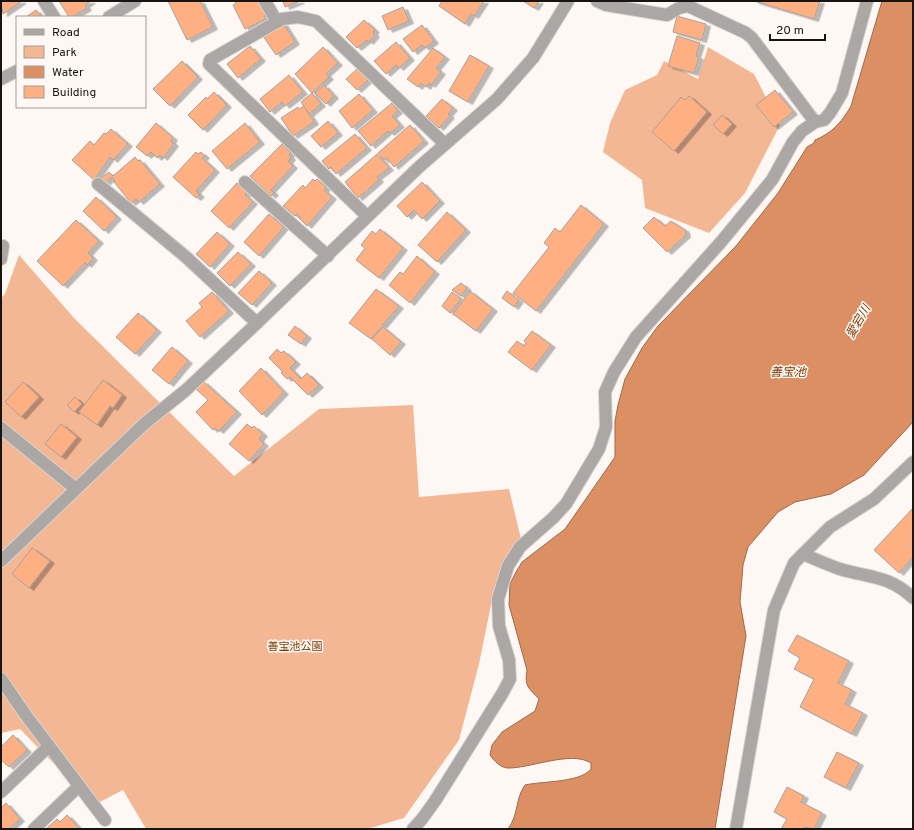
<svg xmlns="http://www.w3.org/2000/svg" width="914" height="830" font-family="Overpass,'Noto Sans JP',sans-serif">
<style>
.green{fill:#f4b794}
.water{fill:#db8f63;stroke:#a06a4b}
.building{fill:#feb083;stroke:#a8a19d;filter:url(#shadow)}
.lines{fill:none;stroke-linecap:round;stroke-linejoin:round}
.minor-casing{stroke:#d9d4d0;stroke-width:14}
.minor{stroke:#aaa7a5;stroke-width:12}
.labels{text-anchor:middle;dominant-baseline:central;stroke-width:3;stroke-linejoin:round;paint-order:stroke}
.park-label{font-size:11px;fill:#7d3901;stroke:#fef8f4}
.water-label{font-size:12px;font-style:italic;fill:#7d3901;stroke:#fef8f4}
</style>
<defs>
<filter id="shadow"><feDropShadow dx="4.5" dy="2.5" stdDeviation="0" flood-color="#0004"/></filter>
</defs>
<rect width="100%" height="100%" fill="#fef8f4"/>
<g class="green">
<polygon points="708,47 754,74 780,125 745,193 709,233 645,208 642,180 603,152 610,123 625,90 657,75 664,61 698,79"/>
<polygon points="19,255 74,318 234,476 319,409 413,405 419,497 509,489 521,539 495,585 479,664 459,740 404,818 367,829 146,829 123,790 94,805 20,729 1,733 1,298 5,294"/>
</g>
<path class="water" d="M882 1H913V422L864 475 831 494 795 502 778 512 748 547 743 565 740 602 746 636 715 829H508C519 814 515 799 525 785 542 781 580 783 591 769V763C571 750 529 769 507 768 500 767 494 761 490 755L492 745 502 732 535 711 539 699C529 688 524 687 527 670L509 605 510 584 516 572 522 562 565 529 615 457V421L618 405 625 379 642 348 658 326 736 246 778 193 807 147 814 143 815 140C832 133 842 122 851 106Z"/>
<g class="building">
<polygon points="1,1 22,1 3,14"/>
<polygon points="59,1 91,1 85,5 87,8 72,17 69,17"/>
<polygon points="168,1 200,1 213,27 187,40"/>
<polygon points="235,1 259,1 266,15 264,16 266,19 245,29 233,5 236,3"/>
<polygon points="283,1 300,1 285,7"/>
<polygon points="442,1 484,1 474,16 471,14 465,24 439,6"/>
<polygon points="523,1 539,1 534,8"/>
<polygon points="754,1 820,1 814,19"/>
<polygon points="403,7 409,21 388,30 382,16"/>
<polygon points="36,10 42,17 26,17"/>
<polygon points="677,16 706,24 702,40 673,32"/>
<polygon points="364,20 375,30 373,32 375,35 369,42 367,40 357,48 346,37"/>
<polygon points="283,23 295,42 276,55 263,36"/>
<polygon points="422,25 434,41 425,48 422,45 413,52 403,39"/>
<polygon points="677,36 700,43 696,56 699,57 694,73 668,66"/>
<polygon points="396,42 410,58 399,68 396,65 386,74 374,61"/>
<polygon points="250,46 261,59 238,78 227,64"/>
<polygon points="323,47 338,63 326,74 329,77 312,93 295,74"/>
<polygon points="433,48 445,57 436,68 441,72 431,85 429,83 426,87 421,83 418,87 407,79"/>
<polygon points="470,55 489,66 468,102 449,91"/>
<polygon points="182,61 198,77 170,106 153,89"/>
<polygon points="357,69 368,80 357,90 346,79"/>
<polygon points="289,75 303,92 285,106 282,102 270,112 260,99"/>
<polygon points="324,85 334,96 326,104 315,93"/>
<polygon points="775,90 793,112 774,127 756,105"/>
<polygon points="214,92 227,105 203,130 188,115 206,97 207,99"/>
<polygon points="312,93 321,104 309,114 301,102"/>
<polygon points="359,94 373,110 352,128 339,111"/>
<polygon points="689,96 707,112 674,151 652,132 681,97 685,100"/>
<polygon points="442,99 453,108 448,114 450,116 439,128 426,116"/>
<polygon points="392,103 398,111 392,116 400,125 390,133 388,131 371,146 358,131"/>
<polygon points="304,106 314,122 293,136 281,118 298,107 299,109"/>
<polygon points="722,115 732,124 723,134 713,125"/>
<polygon points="328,121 338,133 321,147 311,136"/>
<polygon points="156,123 173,138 171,141 174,144 163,158 160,155 157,158 151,152 147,156 136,147"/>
<polygon points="245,123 260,142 227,169 212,151"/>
<polygon points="410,125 424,141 394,167 387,158 384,160 378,153"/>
<polygon points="111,129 128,144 113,160 110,157 94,180 72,160 90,141 94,145 104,133 106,134"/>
<polygon points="355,134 367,148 336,174 331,167 329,169 322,161"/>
<polygon points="282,144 291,153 289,155 291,158 288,161 293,166 271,190 274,193 271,196 250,176"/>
<polygon points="196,152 198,154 201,152 205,156 202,158 215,170 196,191 200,195 196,198 173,177"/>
<polygon points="377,154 389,168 377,177 379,180 358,198 345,182"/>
<polygon points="135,157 138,161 140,160 160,184 139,202 136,199 131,203 114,182 115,181 112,177 105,183 101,178 109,172 113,176"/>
<polygon points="313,179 315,181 317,179 326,187 324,190 332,197 307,226 299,218 300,217 297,214 295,216 283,206 303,185 305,188"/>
<polygon points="422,182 440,201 422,219 414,210 407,217 397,206"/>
<polygon points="237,183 247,192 245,195 253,202 229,228 211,211"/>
<polygon points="96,197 117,217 104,231 83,211"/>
<polygon points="581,205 604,224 536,311 513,293 549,247 544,243 555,228 560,232"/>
<polygon points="447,212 466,230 437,262 418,245"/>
<polygon points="269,214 284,227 259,256 244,242"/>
<polygon points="654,217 665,226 671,221 685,230 686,235 667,252 643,228"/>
<polygon points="76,220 99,241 88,253 93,258 87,265 85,263 63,286 37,261"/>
<polygon points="380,229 403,248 379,278 356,260 365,248 361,245 372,231 376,234"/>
<polygon points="217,232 230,244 210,267 196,254"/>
<polygon points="238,252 251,264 230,286 217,273"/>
<polygon points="417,256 435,272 410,303 389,285 400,272 403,274"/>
<polygon points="259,271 272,283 252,305 238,293"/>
<polygon points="461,283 467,288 461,296 452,290"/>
<polygon points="376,289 399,306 371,339 349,323"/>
<polygon points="470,291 493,309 476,331 453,314"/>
<polygon points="507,291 519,300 514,307 502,298"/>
<polygon points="212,292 229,311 200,337 186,321 202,307 199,303"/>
<polygon points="452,292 461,299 450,313 442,306"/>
<polygon points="138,313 157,330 135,354 116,337"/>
<polygon points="295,326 307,336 301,344 288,335"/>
<polygon points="383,327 401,342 390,355 372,339"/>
<polygon points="532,331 551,345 532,370 508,352 517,341 524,346 526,343 524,341"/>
<polygon points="172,347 188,361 169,384 152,370"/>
<polygon points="277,349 281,353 284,351 296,362 290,368 301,379 307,373 319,385 308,395 290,377 287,379 281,373 283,372 269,358"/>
<polygon points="261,368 284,392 262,415 239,391"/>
<polygon points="103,380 122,395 113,408 110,406 97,425 79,412"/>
<polygon points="203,381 237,412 219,431 215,428 213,430 196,412 208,400 196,389"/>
<polygon points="23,382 39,397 21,417 5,402"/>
<polygon points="75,397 82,404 74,412 67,405"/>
<polygon points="61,424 77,437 61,457 45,444"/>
<polygon points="247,424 252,428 254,426 263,434 259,439 264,444 249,461 229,444"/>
<polygon points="913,508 913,557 899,573 874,550"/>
<polygon points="32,548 50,561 29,588 12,574"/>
<polygon points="797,635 849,661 838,683 852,690 845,704 863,713 852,734 800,707 814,679 794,669 800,658 788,651"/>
<polygon points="13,735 27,750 9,767 1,760 1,747"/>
<polygon points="837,752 859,763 846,788 824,777"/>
<polygon points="787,787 804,796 801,802 822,813 814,829 804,827 803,829 781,829 787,819 774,812"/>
<polygon points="6,803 20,819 9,829 1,829 1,808"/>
<polygon points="67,815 80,829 46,829 57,819 60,822"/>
</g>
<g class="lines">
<g class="minor-casing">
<g id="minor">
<polyline points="44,1 54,17"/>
<polyline points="265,1 277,22"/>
<polyline points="597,1 606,5 667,15 679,8 688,6 746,33 752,38 815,122"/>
<polyline points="109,17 135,1"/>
<polyline points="1,79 17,71"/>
<polyline points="245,182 328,256"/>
<polyline points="98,184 186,257 257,323"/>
<polyline points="367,216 209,64 210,60 282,19 298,17 316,21 445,144"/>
<polyline points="1,259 3,246"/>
<polyline points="1,428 76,489"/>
<path d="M803 554C815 559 828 565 840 569 869 578 889 575 913 598"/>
<polyline points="1,561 144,424 186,390 257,323 419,167 497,99 533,58 568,1"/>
<polyline points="1,679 25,714 105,820"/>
<polyline points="1,792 49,746"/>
<polyline points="34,829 79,786"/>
<polyline points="413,829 422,819 435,801 502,694 510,679 509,660 499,626 498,599 508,566 520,547 553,518 566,504 599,449 606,427 605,392 614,372 636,337 721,242 772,180 793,142 802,131 815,122 824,120 830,113 842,93 867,1"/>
<polyline points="736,829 774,610 794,563 830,527 874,499 913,462"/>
</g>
</g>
<use href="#minor" class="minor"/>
</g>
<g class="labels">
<g class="park-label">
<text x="295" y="647">善宝池公園</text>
</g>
<g class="water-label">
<text transform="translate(859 322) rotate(-60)">愛宕川</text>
<text x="788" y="373">善宝池</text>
</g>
</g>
<rect width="914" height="830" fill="none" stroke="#171412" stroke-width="4"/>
<rect x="16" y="16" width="130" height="92" fill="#fef8f4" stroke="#a29d9a"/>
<rect x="24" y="29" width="20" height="6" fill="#aaa7a5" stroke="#a29d9a"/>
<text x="52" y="36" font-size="12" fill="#171412">Road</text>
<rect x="24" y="46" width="20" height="12" fill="#f4b794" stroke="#a29d9a"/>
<text x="52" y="56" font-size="12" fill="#171412">Park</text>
<rect x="24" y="66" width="20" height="12" fill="#db8f63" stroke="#a29d9a"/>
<text x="52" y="76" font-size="12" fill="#171412">Water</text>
<rect x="24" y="86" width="20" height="12" fill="#feb083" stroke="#a29d9a"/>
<text x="52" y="96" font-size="12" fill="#171412">Building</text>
<path d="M770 34v6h55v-6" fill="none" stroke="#171412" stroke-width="2"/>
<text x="776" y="34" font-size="12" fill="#171412" stroke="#fef8f4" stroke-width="3" paint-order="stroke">20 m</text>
</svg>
